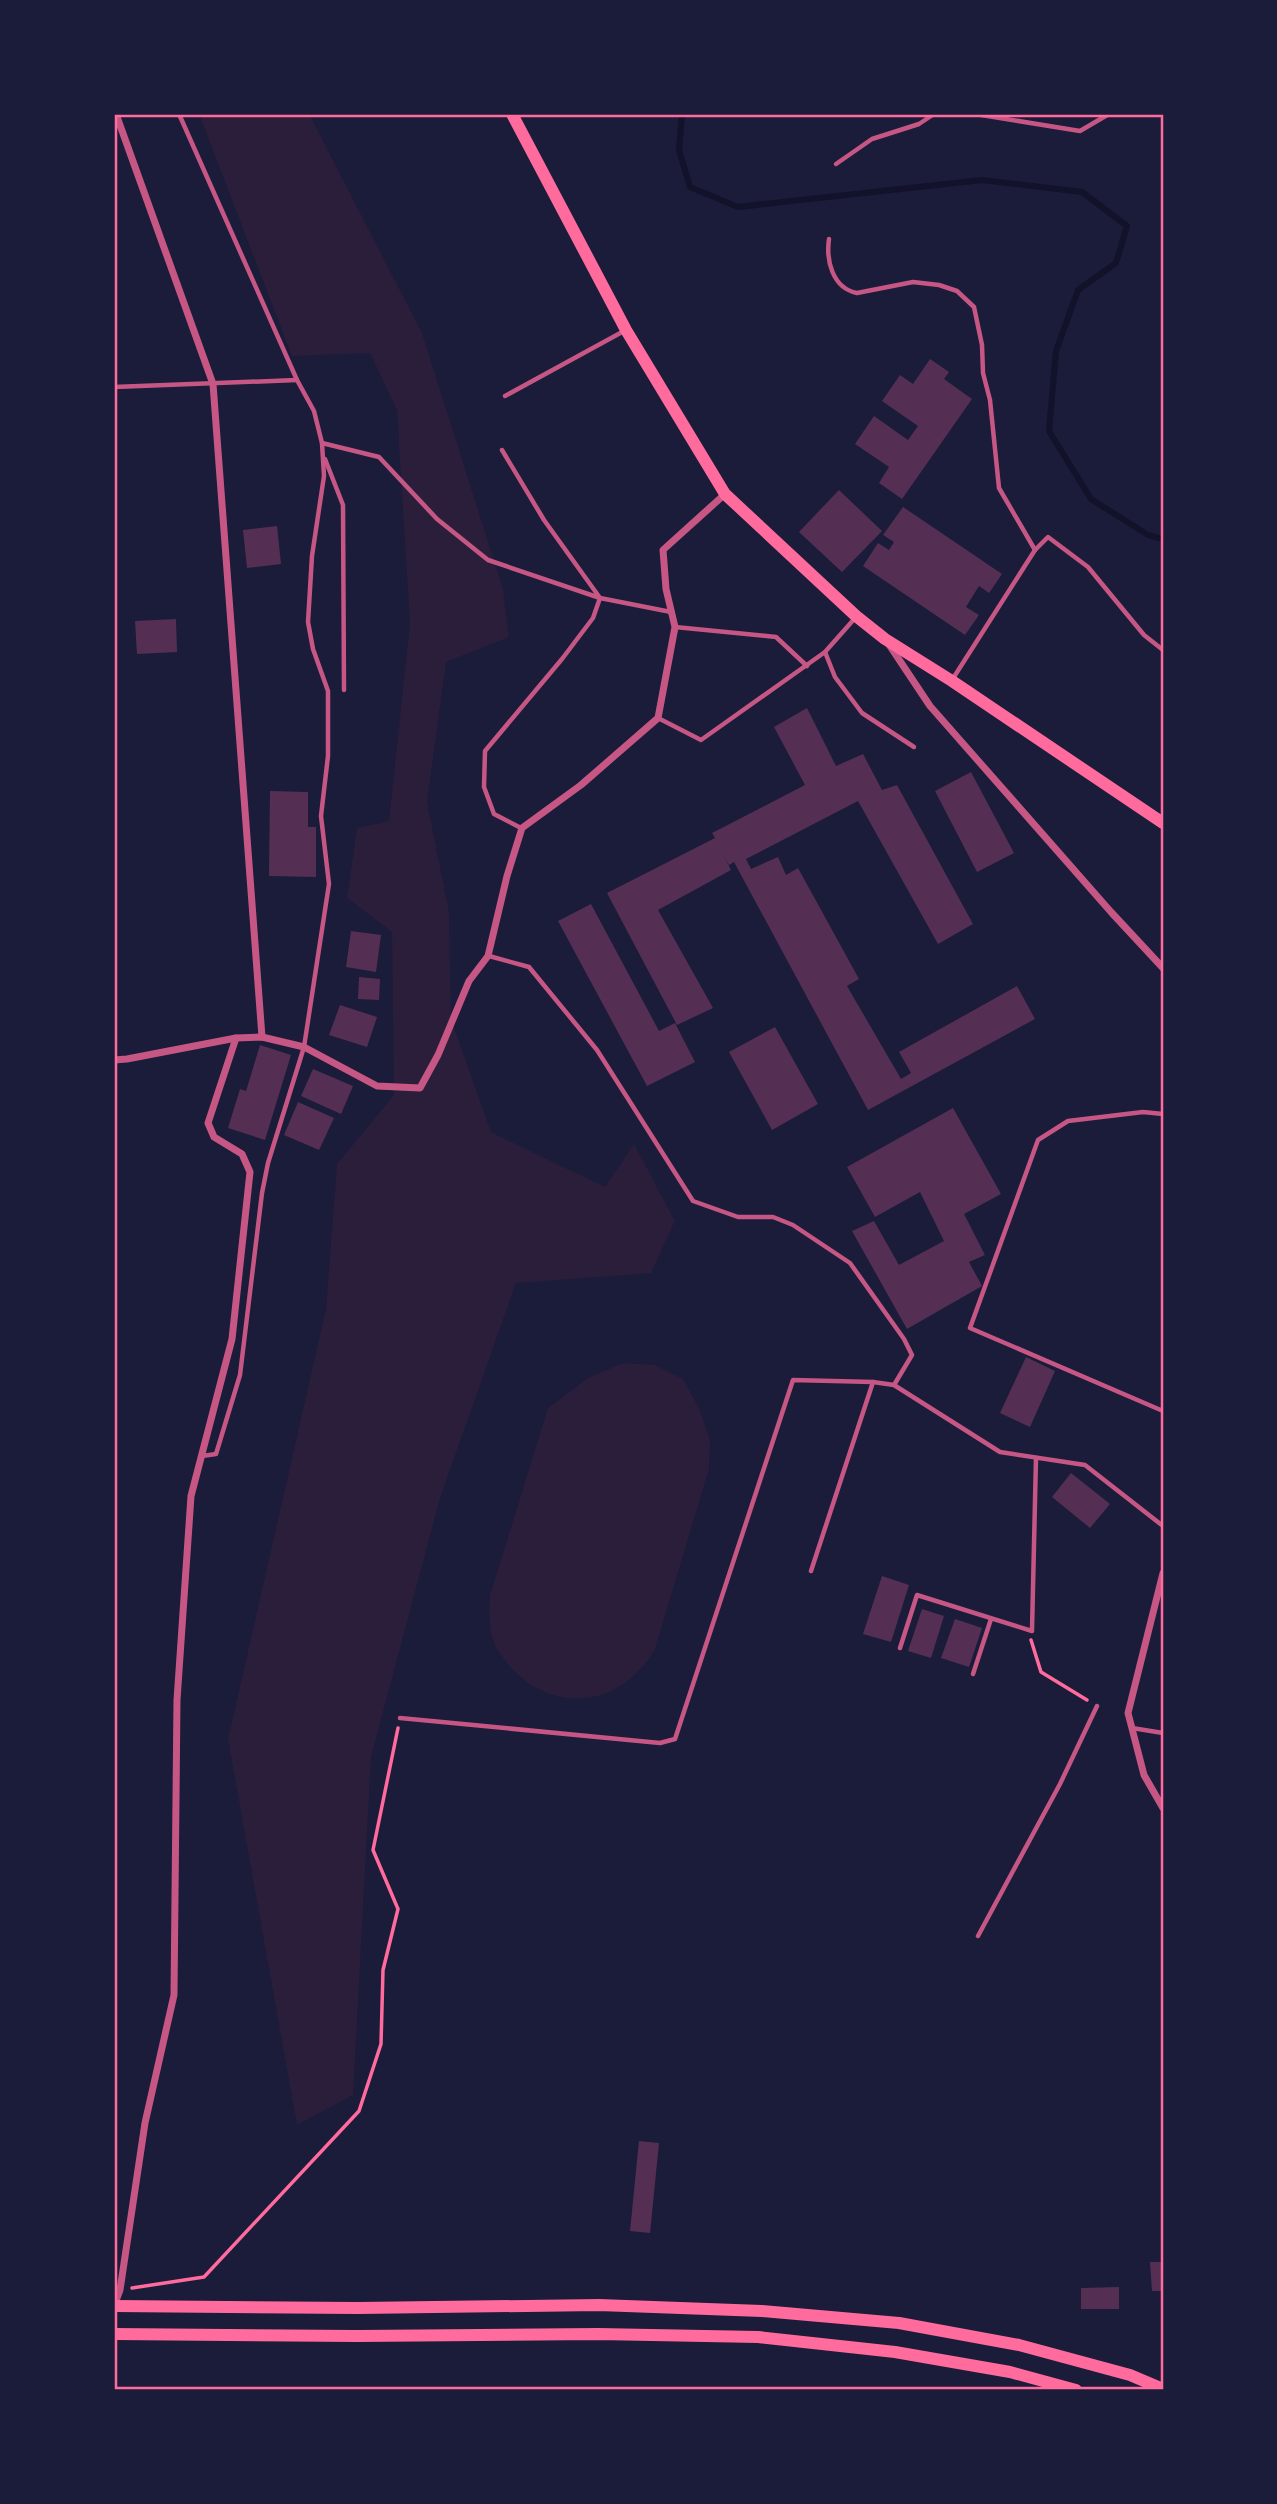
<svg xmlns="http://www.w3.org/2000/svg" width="1277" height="2504" font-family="'PT Sans',sans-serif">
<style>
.green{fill:#2a1e3b}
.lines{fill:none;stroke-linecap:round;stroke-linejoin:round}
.stream{stroke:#12122b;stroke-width:6}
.building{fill:#542f53}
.path{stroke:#ff6b9d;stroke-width:3.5}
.service{stroke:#c65784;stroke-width:4.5}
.minor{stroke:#c65784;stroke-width:7}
.secondary{stroke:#ff6b9d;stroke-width:12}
.neatline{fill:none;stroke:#ff6b9d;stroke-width:2.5}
</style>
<rect width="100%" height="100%" fill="#1b1b3a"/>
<g class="green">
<polygon points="199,114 309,114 422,333 503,589 509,637 446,662 427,802 449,912 451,1019 491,1132 605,1187 634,1144 675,1221 651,1273 516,1283 440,1498 371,1757 353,2095 297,2125 228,1739 326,1309 337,1164 394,1095 392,932 347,898 357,828 389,821 410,623 397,410 370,353 292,356"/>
<path d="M623 1363 655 1365 683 1379 699 1408 710 1440 709 1469 655 1649C618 1714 540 1715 499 1652 488 1636 489 1613 490 1595L548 1408 588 1378Z"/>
</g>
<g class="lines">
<polyline class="stream" points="682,114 679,150 690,187 738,207 982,180 1082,192 1127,226 1116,263 1078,290 1056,351 1049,431 1091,499 1148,535 1163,539"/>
</g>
<g class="building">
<polygon points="930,359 949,372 944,379 972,399 902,499 879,483 889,467 855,444 874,416 908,440 918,426 882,401 900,375 913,384"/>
<polygon points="839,490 882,531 842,572 799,532"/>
<polygon points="903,507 1002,574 989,593 979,586 966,607 979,615 965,635 863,566 878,543 889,550 894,542 883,535"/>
<polygon points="277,526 281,564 247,568 243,530"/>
<polygon points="176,619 177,652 137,654 135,621"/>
<polygon points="807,708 836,766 863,754 882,790 897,785 973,924 938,944 858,801 746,859 751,869 778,857 786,875 798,868 859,979 847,986 901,1079 911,1073 899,1052 1017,986 1035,1019 868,1110 734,862 729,865 723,854 731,870 658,910 713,1008 677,1025 607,893 715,838 712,833 805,785 774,727"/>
<polygon points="971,772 1014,853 977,872 935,791"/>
<polygon points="270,791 308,792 308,827 316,827 316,877 269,876"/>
<polygon points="591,904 659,1031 675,1023 695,1062 647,1086 558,921"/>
<polygon points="351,931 381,935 376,972 346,967"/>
<polygon points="359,977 380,979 379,1000 358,999"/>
<polygon points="340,1005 377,1017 367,1047 329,1035"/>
<polygon points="775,1027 818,1104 772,1130 729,1052"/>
<polygon points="260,1045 291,1055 265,1140 228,1128 240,1089 246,1091"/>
<polygon points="313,1069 353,1086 341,1114 301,1096"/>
<polygon points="298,1102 334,1118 319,1150 284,1135"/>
<polygon points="953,1108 1001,1194 964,1214 985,1255 969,1262 982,1286 907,1329 852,1231 874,1221 899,1265 944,1241 920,1192 875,1217 847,1167"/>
<polygon points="1026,1357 1055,1371 1030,1427 1000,1413"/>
<polygon points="1071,1473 1110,1504 1090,1528 1052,1497"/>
<polygon points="882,1576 909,1585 891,1642 863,1634"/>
<polygon points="922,1609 944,1616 931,1658 908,1651"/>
<polygon points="955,1619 982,1628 969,1667 941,1658"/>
<polygon points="639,2141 659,2143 650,2233 630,2231"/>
<polygon points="1150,2262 1163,2262 1163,2291 1152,2291"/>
<polygon points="1119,2287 1119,2309 1081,2309 1081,2288"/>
</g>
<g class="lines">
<g class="path">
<polyline points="1031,1640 1041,1672 1087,1700"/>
<polyline points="132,2288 204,2277 359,2111 381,2044 383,1970 398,1909 373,1850 398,1728"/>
</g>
<g class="service">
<polyline points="179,114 297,380 314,411 322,443 324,476 312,556 308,622 313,649 328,691 328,756 321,816 329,884 304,1047 268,1163 262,1193 240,1375 216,1454 202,1456"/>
<polyline points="975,114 1080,131 1109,114"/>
<polyline points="836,164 872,139 919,124 934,114"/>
<path d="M829 239C826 260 832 288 857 293L913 282 939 285 957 291 974 307 982 345 983 373 990 400 999 488 1035 550"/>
<polyline points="114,387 297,380"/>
<polyline points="505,396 624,331"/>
<polyline points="322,443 379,457 437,519 488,560 600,598 671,612"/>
<polyline points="502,450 544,520 600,598 593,618 562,659 485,751 484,787 494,814 521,828"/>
<polyline points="325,459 343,505 344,690"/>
<polyline points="675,627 776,637 807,666"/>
<polyline points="825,652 835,677 862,713 914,747"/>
<polyline points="952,680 1035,550 1048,537 1088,567 1144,635 1163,650"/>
<polyline points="658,718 701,740 825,652 856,617"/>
<polyline points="489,956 529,967 597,1050 693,1201 738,1217 773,1217 793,1225 850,1263 904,1339 912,1355 894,1385"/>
<polyline points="1163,1114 1143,1112 1068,1121 1038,1140 970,1328 1163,1411"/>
<polyline points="811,1571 873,1382"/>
<polyline points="900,1648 917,1595 1032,1631 1036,1458"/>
<polyline points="973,1674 991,1619"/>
<polyline points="400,1718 660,1743 675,1739 793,1380 873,1382 894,1385 1000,1452 1085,1465 1163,1526"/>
<polyline points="1132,1728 1163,1733"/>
<polyline points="978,1936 1060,1784 1097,1706"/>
</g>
<g class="minor">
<polyline points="116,114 213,384 262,1037"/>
<polyline points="888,643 930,706 1111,912 1163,968"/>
<polyline points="114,1060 127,1059 236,1038 262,1037 304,1047 377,1086 420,1088 438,1055 469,981 488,956 507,876 522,828 581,785 658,718 675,627 666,589 663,550 725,494"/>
<polyline points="1163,1573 1128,1713 1144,1775 1163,1808"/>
<polyline points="114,2306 120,2290 145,2123 174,1995 177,1700 191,1496 232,1339 250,1172 242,1154 214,1137 208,1123 236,1038"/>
</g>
<g class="secondary">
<polyline points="512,114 626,330 725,494 856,616 885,639 952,681 1163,823"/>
<polyline points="114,2306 358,2308 599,2305 762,2311 899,2323 1019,2345 1130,2375 1163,2389"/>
<polyline points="114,2334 357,2336 598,2334 758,2337 895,2352 1010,2372 1076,2390"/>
</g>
</g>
<rect width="1277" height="2504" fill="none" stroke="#1b1b3a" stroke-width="231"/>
<rect x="116" y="116" width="1046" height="2272" class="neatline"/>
</svg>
